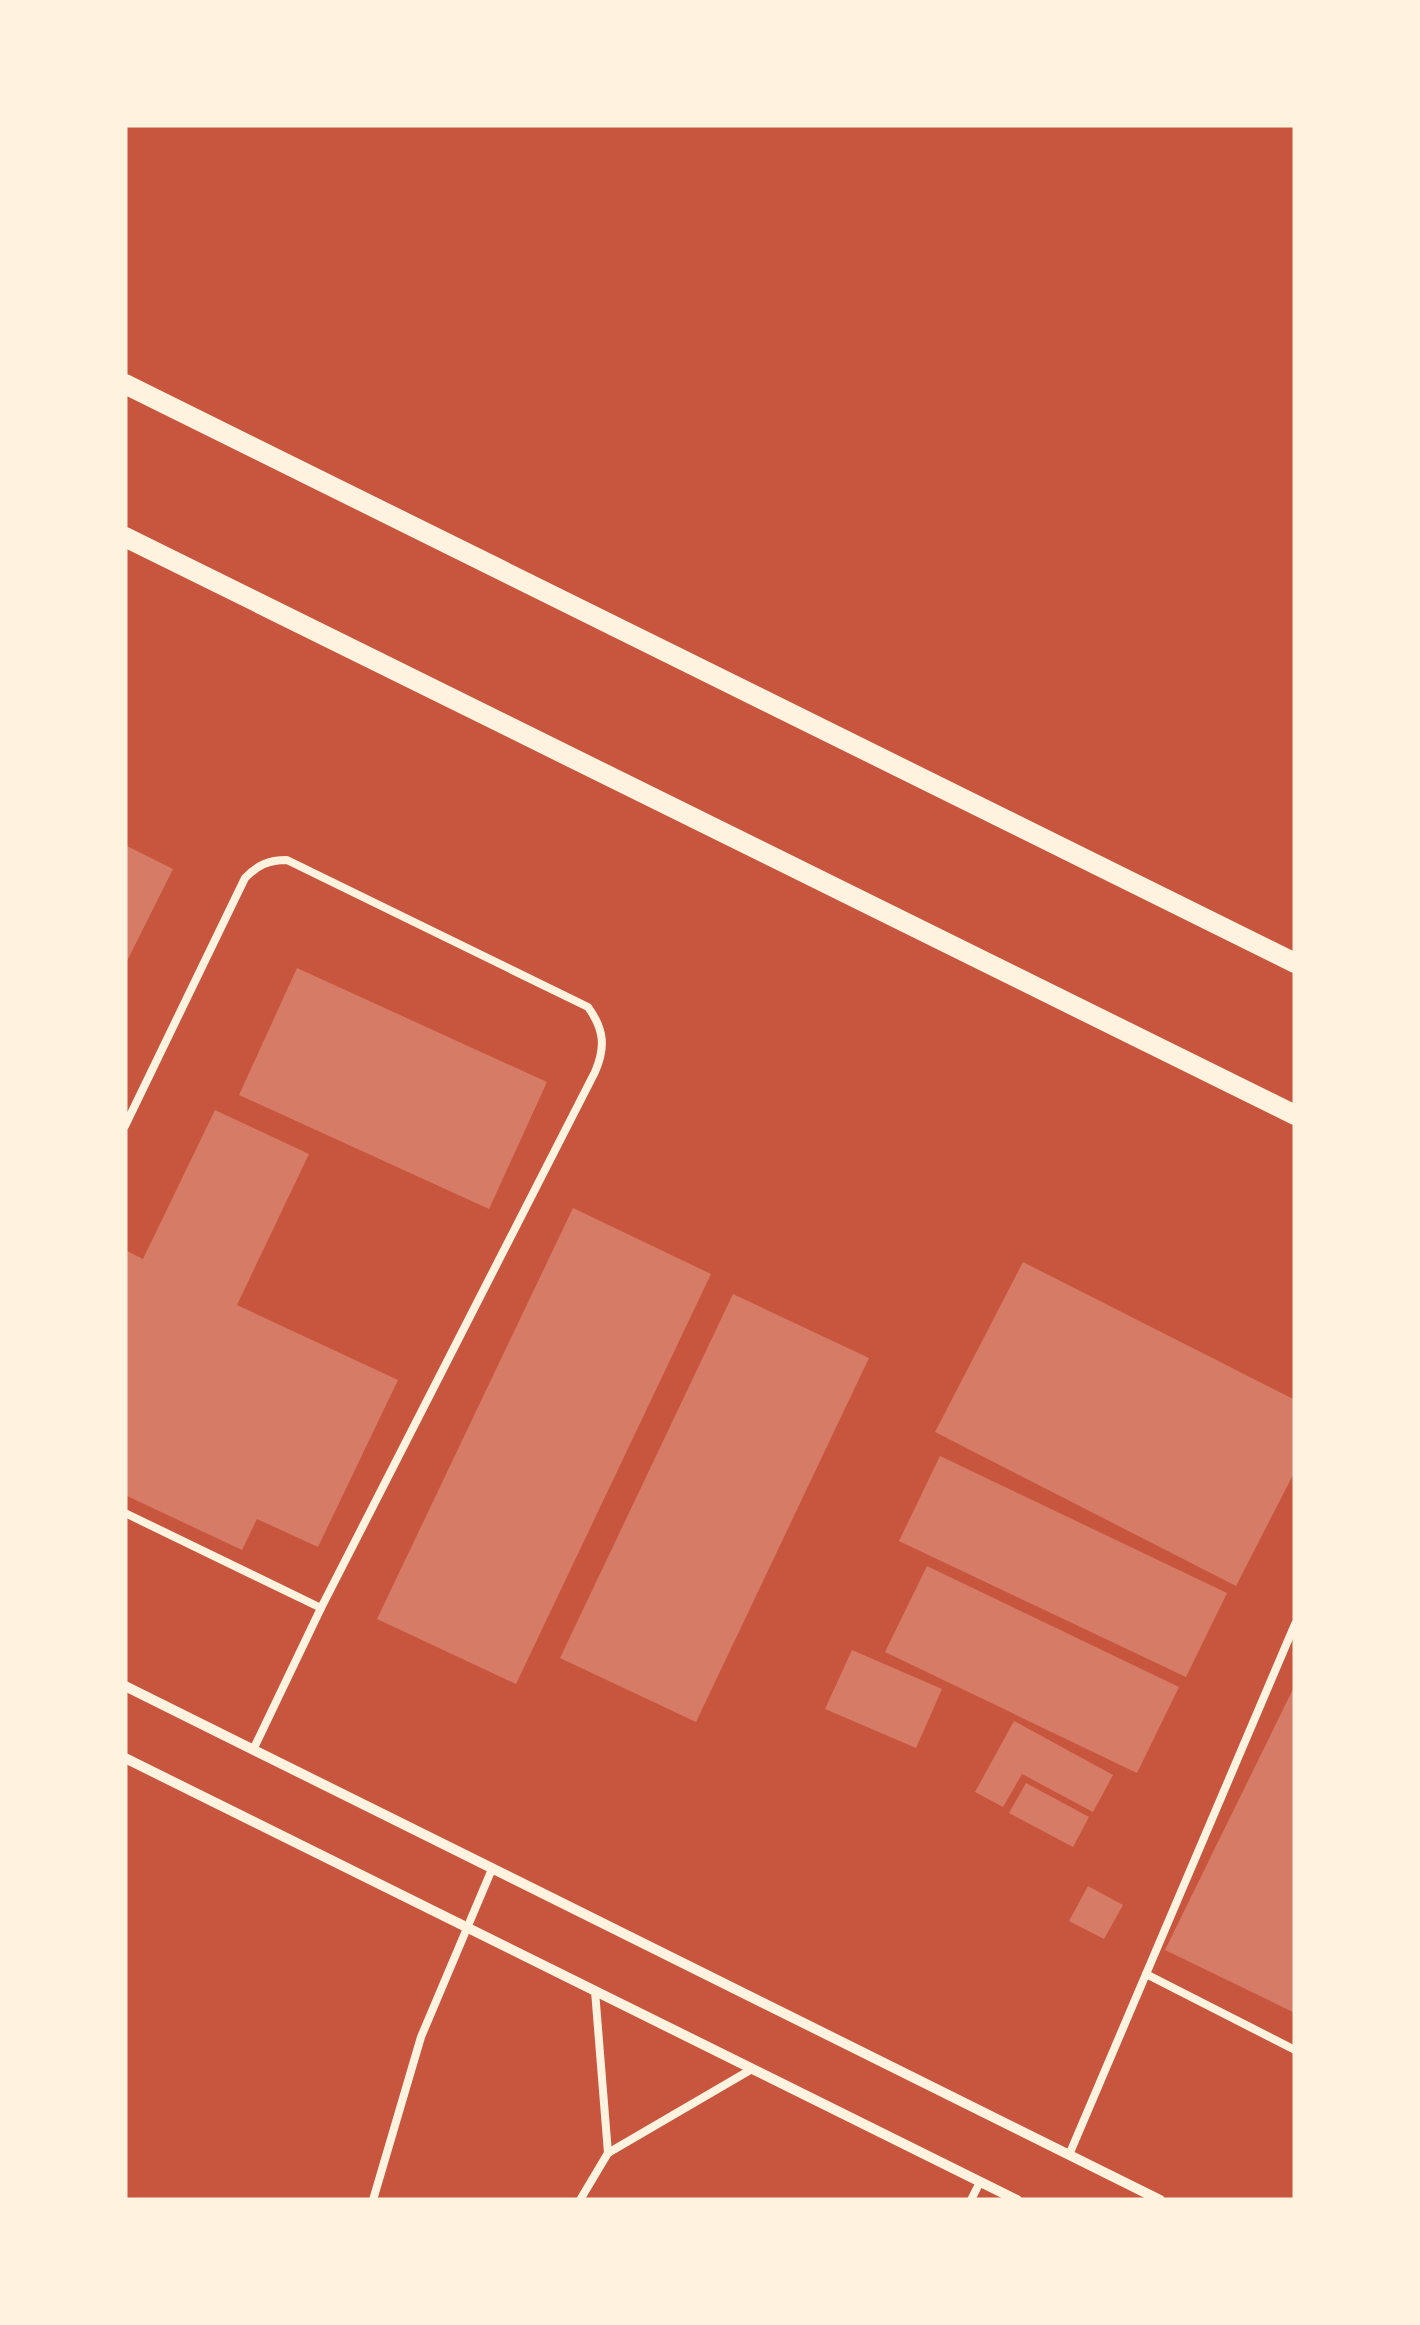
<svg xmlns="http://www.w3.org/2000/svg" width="1420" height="2325" font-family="'IBM Plex Sans',sans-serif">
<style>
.building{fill:#d67c66}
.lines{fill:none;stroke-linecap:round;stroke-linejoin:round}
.service{stroke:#fff3e0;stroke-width:8}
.minor{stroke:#fff3e0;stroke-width:10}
.secondary{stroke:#fff3e0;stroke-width:20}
</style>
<rect width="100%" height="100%" fill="#c8553d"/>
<g class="building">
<polygon points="125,845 173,869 125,965"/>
<polygon points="297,968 547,1082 489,1209 239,1095"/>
<polygon points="215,1110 309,1154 237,1305 398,1380 318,1547 257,1519 242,1550 125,1495 125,1250 143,1259"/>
<polygon points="573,1208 711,1274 516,1684 377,1619"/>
<polygon points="1023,1262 1295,1400 1295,1471 1236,1586 935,1432"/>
<polygon points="733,1294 869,1358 696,1722 560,1658"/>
<polygon points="940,1456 1227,1593 1186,1677 899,1541"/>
<polygon points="927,1566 1179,1687 1137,1773 885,1652"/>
<polygon points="852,1650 942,1689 916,1748 825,1709"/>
<polygon points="1295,1685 1295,2013 1165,1950"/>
<polygon points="1014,1721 1113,1775 1093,1812 1022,1774 1003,1807 975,1792"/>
<polygon points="1026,1783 1089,1817 1073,1847 1009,1813"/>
<polygon points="1088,1886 1123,1905 1104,1939 1069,1921"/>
</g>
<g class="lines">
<g class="service">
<path d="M125 1126 245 878C258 865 268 860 287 860L588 1007C604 1029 606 1047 595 1072L321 1608 253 1750"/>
<polyline points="125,1513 321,1608"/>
<polyline points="1146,1974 1295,2050"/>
<polyline points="595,1991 608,2153"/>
<polyline points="1069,2155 1295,1624"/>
<polyline points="373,2200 421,2037 492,1869"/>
<polyline points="580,2200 608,2153 752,2069"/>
<polyline points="971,2200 980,2182"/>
</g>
<g class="minor">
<polyline points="125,1686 1160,2200"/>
<polyline points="125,1758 1017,2200"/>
</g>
<g class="secondary">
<polyline points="125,384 1295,963"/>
<polyline points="125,537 1295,1115"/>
</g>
</g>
<rect width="1420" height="2325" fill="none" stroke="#fff3e0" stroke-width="255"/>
</svg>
